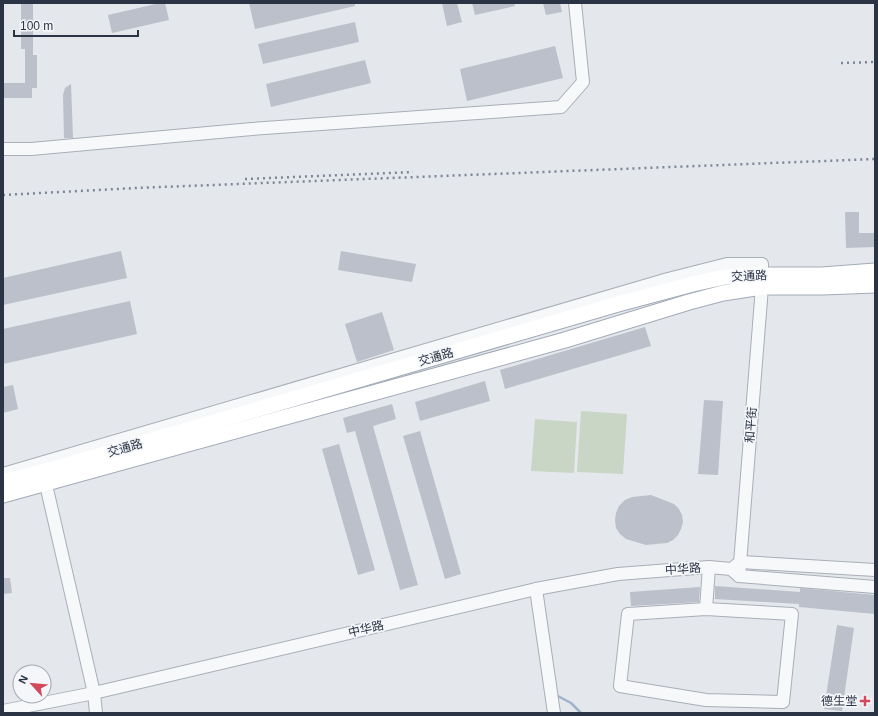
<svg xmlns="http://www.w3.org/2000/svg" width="878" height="716" font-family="Arial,'Noto Sans SC',sans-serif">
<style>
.green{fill:#c9d6c5}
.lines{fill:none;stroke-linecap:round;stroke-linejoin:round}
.stream{stroke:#9fb4cc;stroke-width:2.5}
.building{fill:#bbc0ca}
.minor-casing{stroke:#a9aeb7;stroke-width:14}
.major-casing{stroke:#a3abb8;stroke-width:17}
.minor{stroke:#f7f8fa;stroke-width:12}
.major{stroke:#fff;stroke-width:15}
.rail{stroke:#7d8696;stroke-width:2.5;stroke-dasharray:2 4;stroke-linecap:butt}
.poi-dot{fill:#d1495b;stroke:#f4f6f9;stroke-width:1.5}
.labels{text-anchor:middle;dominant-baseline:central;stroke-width:3.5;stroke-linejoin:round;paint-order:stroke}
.street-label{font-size:12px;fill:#2b3445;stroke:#f4f6f9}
.poi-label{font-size:12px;fill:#2b3445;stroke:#f4f6f9;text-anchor:end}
</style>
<rect width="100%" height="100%" fill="#e4e7ec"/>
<g class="green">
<polygon points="581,411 627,414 623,474 577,472"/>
<polygon points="535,419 577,422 574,473 531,471"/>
</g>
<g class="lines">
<polyline class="stream" points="556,695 571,703 581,713"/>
</g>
<g class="building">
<polygon points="21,3 33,3 33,55 37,55 37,88 32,88 32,98 3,98 3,83 25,83 25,49 21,49"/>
<polygon points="160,3 165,3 169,20 112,33 108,15"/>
<polygon points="249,3 355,3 355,6 255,29"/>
<polygon points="442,3 457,3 462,22 447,26"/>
<polygon points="472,3 514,3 515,6 475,15"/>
<polygon points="543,3 560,3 562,12 546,15"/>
<polygon points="355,22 359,42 263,64 258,44"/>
<polygon points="555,46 563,78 467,101 460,69"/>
<polygon points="365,60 371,83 271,107 266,84"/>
<polygon points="71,84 73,138 64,138 63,95 65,88"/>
<polygon points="845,212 859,212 859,233 875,233 875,247 846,248"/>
<polygon points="121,251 127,278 3,305 3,278"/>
<polygon points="341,251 416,264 412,282 338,270"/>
<polygon points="130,301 137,334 3,364 3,329"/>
<polygon points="382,312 394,350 357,362 345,324"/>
<polygon points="645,327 651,346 505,389 500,370"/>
<polygon points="485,381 490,401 420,421 415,402"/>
<polygon points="13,385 18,409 3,413 3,387"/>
<polygon points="704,400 723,401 718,475 698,474"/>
<polygon points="392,404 396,419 373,426 418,585 400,590 355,431 347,433 343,418"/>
<polygon points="420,431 461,574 445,579 403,436"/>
<polygon points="339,444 375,570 358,575 322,449"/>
<polygon points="651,495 674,504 679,509 682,515 683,522 681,529 678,535 673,540 667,543 646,545 626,539 620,534 616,528 615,520 616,513 619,506 625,500 632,497"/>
<polygon points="3,578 10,578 12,593 3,594"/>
<polygon points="715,586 800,592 800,588 875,595 875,614 799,607 799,604 715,599"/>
<polygon points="700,587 699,602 631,606 630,592"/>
<polygon points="837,625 854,628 842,711 824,709"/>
</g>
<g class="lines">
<g class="minor-casing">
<g id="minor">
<polyline points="3,149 31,149 252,129 561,107 583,82 575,3"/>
<polyline points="3,474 668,279 727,264 762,264 762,287 739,576"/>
<polyline points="44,476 94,693 96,713"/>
<polyline points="735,566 741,562 875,570"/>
<polyline points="536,589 554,713"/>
<polygon points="706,609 792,614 783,702 706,700 620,686 628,614"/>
<polyline points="706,609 709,567"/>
<polyline points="3,711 94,693 536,589 618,574 709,567 731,569 739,576 875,587"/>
</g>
</g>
<g class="major-casing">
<g id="major">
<polyline points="3,482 60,467 618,304 693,284 725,277 762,275 822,275 875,271"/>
<polyline points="3,495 565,340 689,302 723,293 762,287 823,287 875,285"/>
</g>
</g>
<use href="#minor" class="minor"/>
<use href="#major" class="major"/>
<g class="rail">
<polyline points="841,63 875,62"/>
<polyline points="245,179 413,172"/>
<polyline points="3,195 136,188 875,159"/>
</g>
</g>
<path class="poi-dot" d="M863 695h4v4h4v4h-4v4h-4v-4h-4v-4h4z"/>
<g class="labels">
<g class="street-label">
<text transform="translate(749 276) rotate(-2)">交通路</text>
<text transform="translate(436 357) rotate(-16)">交通路</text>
<text transform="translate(751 425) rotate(-86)">和平街</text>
<text transform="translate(125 448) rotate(-16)">交通路</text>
<text transform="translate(683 569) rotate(-4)">中华路</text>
<text transform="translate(366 629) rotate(-13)">中华路</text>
</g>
<g class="poi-label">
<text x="857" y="701">德生堂</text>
</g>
</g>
<rect width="878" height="716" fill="none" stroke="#2b3445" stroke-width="8"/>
<g transform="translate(32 684) rotate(297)"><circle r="19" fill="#f4f6f9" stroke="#a4a8b1"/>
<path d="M0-3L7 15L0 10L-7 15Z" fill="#d1495b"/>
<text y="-6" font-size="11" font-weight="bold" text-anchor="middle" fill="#2b3445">N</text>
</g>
<path d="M14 30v6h124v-6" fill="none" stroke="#2b3445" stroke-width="2"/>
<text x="20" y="30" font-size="12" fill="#2b3445" stroke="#f4f6f9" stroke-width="3" paint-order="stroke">100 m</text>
</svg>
